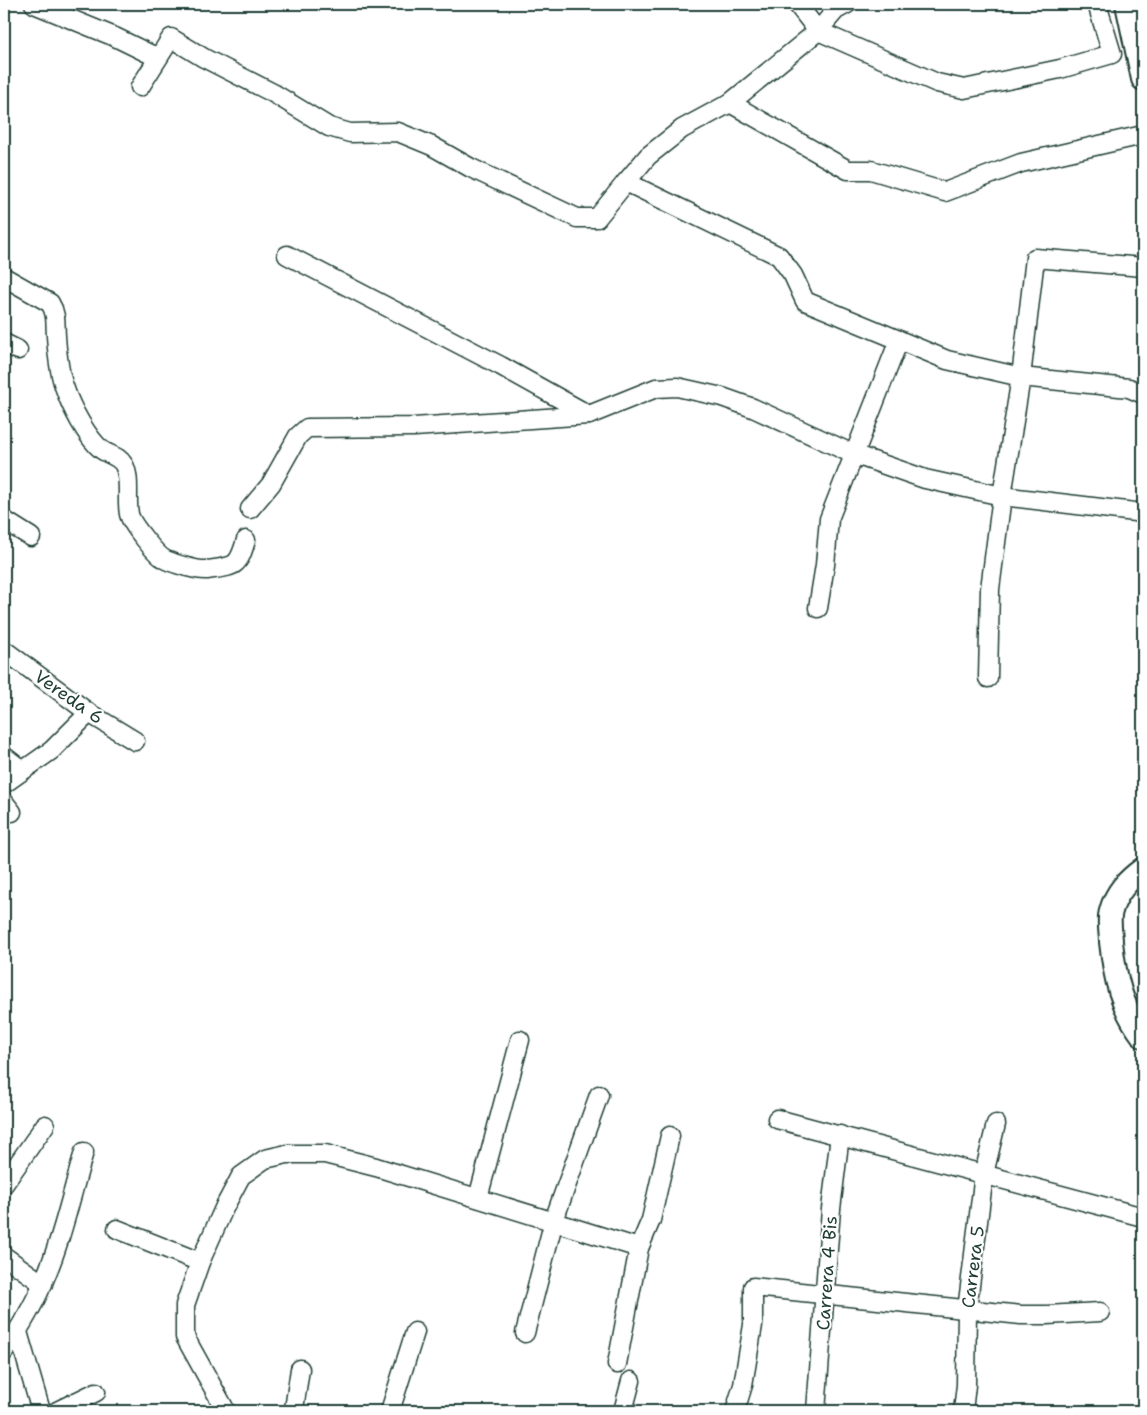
<svg xmlns="http://www.w3.org/2000/svg" width="1147" height="1415" font-family="'Shantell Sans',sans-serif">
<style>
.lines{fill:none;stroke-linecap:round;stroke-linejoin:round}
.minor-casing{stroke:#1f3d34;stroke-width:21}
.major-casing{stroke:#1f3d34;stroke-width:26}
.minor{stroke:#fff;stroke-width:18}
.major{stroke:#fff;stroke-width:22}
.labels{text-anchor:middle;dominant-baseline:central;stroke-width:4;stroke-linejoin:round;paint-order:stroke}
.street-label{font-size:18px;fill:#1f3d34;stroke:#fff}
</style>
<rect width="100%" height="100%" fill="#fff"/>
<filter id="ink" filterUnits="userSpaceOnUse"><feTurbulence type="fractalNoise" baseFrequency=".02" numOctaves="2"/><feDisplacementMap in="SourceGraphic" scale="10" xChannelSelector="R" yChannelSelector="G"/><feConvolveMatrix kernelMatrix="1 2 1 2 8 2 1 2 1" color-interpolation-filters="sRGB"/></filter>
<g filter="url(#ink)">
<g class="lines">
<g class="minor-casing">
<g id="minor">
<polyline points="34,4 115,37 158,58"/>
<polyline points="797,4 818,31 937,83 964,89 1060,69 1112,54 1097,4"/>
<polyline points="847,4 836,10 818,31 730,103 682,129 648,156 626,182 779,256 793,275 805,301 947,360 1021,377 1129,388 1143,394"/>
<polyline points="140,87 171,38 204,58 273,93 329,127 350,133 398,132 432,146 471,168 577,218 597,218 626,182"/>
<polyline points="730,103 848,170 871,170 945,192 1021,163 1143,135"/>
<polyline points="287,255 501,366 589,415"/>
<path d="M4 277 50 303C57 314 55 324 56 336 57 351 60 376 65 389 71 407 87 438 102 450 109 455 119 456 124 465 131 479 126 498 129 514 131 524 157 556 166 560 175 564 198 571 207 570 235 566 238 568 246 540"/>
<polyline points="4,343 18,350"/>
<polyline points="250,509 271,484 298,436 307,428 414,427 589,415 656,388 677,387 722,397 753,408 853,454 925,479 1002,496 1143,513"/>
<polyline points="4,520 31,537"/>
<polyline points="818,608 825,565 829,519 899,340"/>
<polyline points="4,650 89,713 135,741"/>
<polyline points="988,678 990,589 1002,496 1021,377 1035,258 1143,267"/>
<polyline points="4,756 22,770"/>
<polyline points="4,784 52,750 89,713"/>
<polyline points="4,802 12,812"/>
<polyline points="777,1119 1143,1217"/>
<polyline points="4,1184 45,1125"/>
<polyline points="478,1198 520,1040"/>
<polyline points="117,1229 200,1262"/>
<polyline points="4,1256 43,1284"/>
<polyline points="18,1332 41,1411"/>
<polyline points="525,1333 554,1220 599,1095"/>
<path d="M4 1352C18 1331 32 1309 42 1285 61 1243 71 1196 84 1152"/>
<polyline points="617,1364 639,1248 651,1220 670,1136"/>
<polyline points="57,1411 96,1392"/>
<polyline points="226,1411 185,1337 185,1305 200,1262 225,1206 241,1176 265,1159 287,1154 325,1154 376,1167 639,1248"/>
<polyline points="292,1411 294,1409 300,1369"/>
<polyline points="390,1411 415,1332"/>
<polyline points="623,1411 631,1381"/>
<polyline points="735,1411 743,1385 753,1325 753,1287 1021,1315 1047,1315 1100,1312"/>
<polyline points="816,1411 831,1209 840,1135"/>
<polyline points="963,1411 966,1385 967,1310 984,1174 996,1124"/>
</g>
</g>
<g class="major-casing">
<g id="major">
<polyline points="1127,4 1143,79"/>
<path d="M1143 869C1128 880 1116 892 1111 911 1108 920 1111 933 1111 942 1115 978 1121 1007 1143 1036"/>
</g>
</g>
<use href="#minor" class="minor"/>
<use href="#major" class="major"/>
</g>
</g>
<g class="labels">
<g class="street-label">
<text transform="translate(69 697) rotate(35)">Vereda 6</text>
<text transform="translate(973 1267) rotate(-83)">Carrera 5</text>
<text transform="translate(827 1273) rotate(-86)">Carrera 4 Bis</text>
</g>
</g>
<rect width="1147" height="1415" fill="none" stroke="#fff" stroke-width="20"/>
<rect x="10" y="10" width="1127" height="1395" fill="none" stroke="#1f3d34" stroke-width="2" filter="url(#ink)"/>
</svg>
